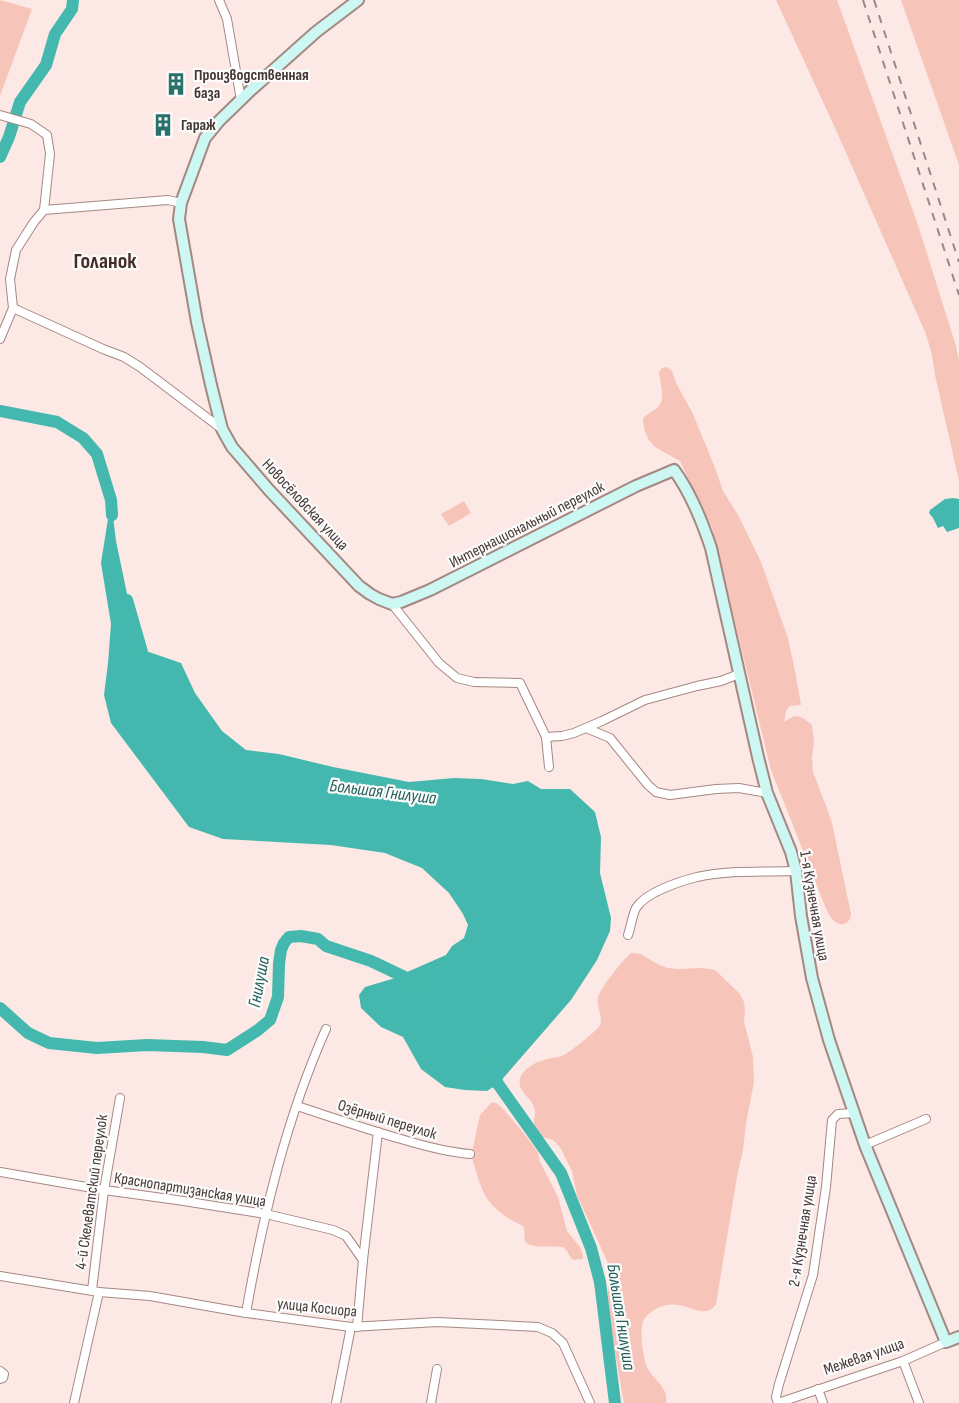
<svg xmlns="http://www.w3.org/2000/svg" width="959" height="1403" font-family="'Sofia Sans Condensed',sans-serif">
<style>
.green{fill:#f6c4b9}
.water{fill:#44b8ae}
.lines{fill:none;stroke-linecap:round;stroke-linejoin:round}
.river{stroke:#44b8ae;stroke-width:12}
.street-casing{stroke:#a58881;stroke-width:10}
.secondary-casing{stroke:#a58881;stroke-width:14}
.street{stroke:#fff;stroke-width:8}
.secondary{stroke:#ccf7f3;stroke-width:10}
.rail{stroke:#998885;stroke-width:2;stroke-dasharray:8 8;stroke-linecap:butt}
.labels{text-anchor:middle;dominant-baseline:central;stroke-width:4.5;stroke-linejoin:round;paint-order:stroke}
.poi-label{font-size:16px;font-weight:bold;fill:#443734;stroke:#fbfbfb;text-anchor:start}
.street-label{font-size:16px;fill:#443734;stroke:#fbfbfb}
.water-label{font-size:18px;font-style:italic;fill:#22615b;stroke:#fbfbfb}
.district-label{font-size:22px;font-weight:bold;fill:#452d28;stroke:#fbfbfb}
</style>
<rect width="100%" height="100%" fill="#fce8e4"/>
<g class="green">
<polygon points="0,0 32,9 0,96"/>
<polygon points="776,0 837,0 918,225 956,346 959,360 959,481 935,375 932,355 926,334 836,130"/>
<polygon points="901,0 959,0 959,165"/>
<path d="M667 367 672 371 676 383 693 414 715 468 723 491 738 515 761 562 788 638 795 671 801 705 790 706 786 711 784 722C796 713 800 715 812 725L814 742 812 758 813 772 828 811 832 823 851 914C850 925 840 928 832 919 829 916 827 910 825 906L771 770 712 528 680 461 655 447 648 439 644 428 643 419C647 413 653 412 658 407 666 399 660 382 659 372L662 368Z"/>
<polygon points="464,501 471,513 449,526 441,514"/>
<path d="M631 953 641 954 657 964 667 968 678 969 702 968 715 970 739 993 744 1002 745 1011 744 1022 753 1057 754 1082 746 1123 743 1150 738 1171 716 1304C707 1319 691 1306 678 1305 666 1303 653 1308 645 1318 638 1326 643 1358 647 1367 653 1380 669 1387 666 1403H624C618 1369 611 1334 608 1299 607 1286 610 1274 607 1261L577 1195 572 1171 560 1147 553 1140 540 1136 536 1134C535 1129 534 1125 534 1120 535 1115 536 1112 534 1107 531 1097 517 1092 520 1079 522 1070 535 1062 544 1060 550 1058 556 1058 562 1056 568 1054 593 1033 598 1028 606 1018 595 1008 598 997 602 986 622 961 631 953Z"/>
<path d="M492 1102 498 1104 503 1109 522 1131 538 1152 540 1162 558 1197 567 1231 580 1247 583 1256V1259L573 1260C569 1256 568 1251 563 1247 551 1245 537 1249 526 1243 523 1238 526 1232 523 1226 509 1220 492 1208 485 1195 479 1184 476 1170 472 1158V1152L480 1115Z"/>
</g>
<g class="water">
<polygon points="953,498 959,499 959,528 947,532 943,526 938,528 933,518 929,513 930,510 945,499"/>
<polygon points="111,500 116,541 135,632 146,651 181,663 195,693 222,731 246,750 279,754 333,767 409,782 454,778 481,779 513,784 528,781 541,789 570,789 595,812 601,837 600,873 611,918 610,931 597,960 571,1000 498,1084 487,1091 465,1090 445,1087 421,1069 403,1037 381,1027 361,1008 359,995 365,987 402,976 405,973 446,955 452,946 464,938 468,925 463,914 449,893 422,868 385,853 331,845 223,839 189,827 111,723 104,695 108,663 111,624 101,563"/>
</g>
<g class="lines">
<g class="river">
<polyline points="0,157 9,137 20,102 46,65 55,34 72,9 73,0"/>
<polyline points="0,411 57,422 83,438 97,454 111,500 112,515"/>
<polyline points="127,600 142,652"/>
<polyline points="0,1008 28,1033 49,1043 97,1048 147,1045 203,1047 227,1050 258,1030 270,1020 278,997 279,964 281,950 284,943 289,937 301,936 318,939 326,946 371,961 415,982"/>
<polyline points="493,1069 498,1084 561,1173 591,1248 600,1282 615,1403"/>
</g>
<g class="street-casing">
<g id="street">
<polyline points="219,0 227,19 241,100"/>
<polyline points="0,115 31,124 47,135 50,154 44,210"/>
<polyline points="13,308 103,349 124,357 140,367 222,429"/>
<polyline points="0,339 13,308 10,279 16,250 34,222 44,210 168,200 181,203"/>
<polyline points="392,604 439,663 457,678 474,682 520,683 546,737 549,767"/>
<polyline points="586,728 610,738 648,785 656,792 670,795 716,789 739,788 767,793"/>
<polyline points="546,737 562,736 574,733 602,721 645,700 697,686 721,681 739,674"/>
<path d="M628 935C631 927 632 916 636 908 641 900 653 893 662 889 673 884 685 880 697 877 729 870 763 872 796 871"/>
<path d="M297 1106C331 1117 366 1129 401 1139 424 1146 446 1152 470 1154"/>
<polyline points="865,1145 926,1119"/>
<polyline points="0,1172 104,1190 177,1200 266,1214 333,1230 346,1236 363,1260"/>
<polyline points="0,1276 99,1292 150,1296 246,1313 351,1327 437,1322 538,1327 552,1333 563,1343 590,1403"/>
<polyline points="92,1290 104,1190 120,1098"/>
<path d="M246 1313C263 1216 286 1119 326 1029"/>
<polyline points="357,1327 363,1260 378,1132"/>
<polyline points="903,1361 919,1403"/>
<polyline points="0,1371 4,1374 3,1378 0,1379"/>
<polyline points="818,1389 823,1403"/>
<polyline points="74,1403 99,1292"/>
<polyline points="336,1403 351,1327"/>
<polyline points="431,1403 437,1369"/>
<polyline points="778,1403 776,1397 779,1384 813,1275 826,1187 832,1120 838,1114 854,1113"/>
<polyline points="778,1403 903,1361 946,1342"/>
</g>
</g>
<g class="secondary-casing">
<path id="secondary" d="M358 0 316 32 251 90 219 121 205 138 181 203 179 219 197 322 211 385 222 429 232 447 269 490 359 586 370 594 379 599 392 604 401 602 430 590 636 486 674 470C691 493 702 521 711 548L758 757 767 793 791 852 796 871 801 916 812 978 829 1040 865 1145 946 1342 959 1337"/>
</g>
<use href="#street" class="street"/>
<use href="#secondary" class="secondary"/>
<g class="rail">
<polyline points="863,0 959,295"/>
<polyline points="874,0 959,262"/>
</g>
</g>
<defs>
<g id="building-bare" transform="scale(1.8)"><path d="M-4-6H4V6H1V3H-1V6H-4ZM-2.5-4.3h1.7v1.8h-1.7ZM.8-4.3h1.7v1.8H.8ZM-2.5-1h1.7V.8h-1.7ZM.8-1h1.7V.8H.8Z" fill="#28716b" stroke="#fbfbfb" stroke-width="2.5" paint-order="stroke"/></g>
</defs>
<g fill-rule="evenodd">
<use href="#building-bare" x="176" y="84"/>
<use href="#building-bare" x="163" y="125"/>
</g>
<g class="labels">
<g class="poi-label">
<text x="194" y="75">Производственная<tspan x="194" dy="18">база</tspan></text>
<text x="181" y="125">Гараж</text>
</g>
<g class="street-label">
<text transform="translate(305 505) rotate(47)">Новосёловская улица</text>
<text transform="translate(527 525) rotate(-27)">Интернациональный переулок</text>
<text transform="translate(814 906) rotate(80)">1-я Кузнечная улица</text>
<text transform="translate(387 1120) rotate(17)">Озёрный переулок</text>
<text transform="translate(190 1190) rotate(9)">Краснопартизанская улица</text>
<text transform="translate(92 1192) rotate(-82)">4-й Скелеватский переулок</text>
<text transform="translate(803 1231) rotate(-81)">2-я Кузнечная улица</text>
<text transform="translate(317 1308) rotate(6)">улица Косиора</text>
<text transform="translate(864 1357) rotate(-19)">Межевая улица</text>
</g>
<g class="water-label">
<text transform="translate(383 792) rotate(7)">Большая Гнилуша</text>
<text transform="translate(259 982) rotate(-79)">Гнилуша</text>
<text transform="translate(621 1317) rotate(81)">Большая Гнилуша</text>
</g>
<g class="district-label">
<text x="105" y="261">Голанок</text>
</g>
</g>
</svg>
